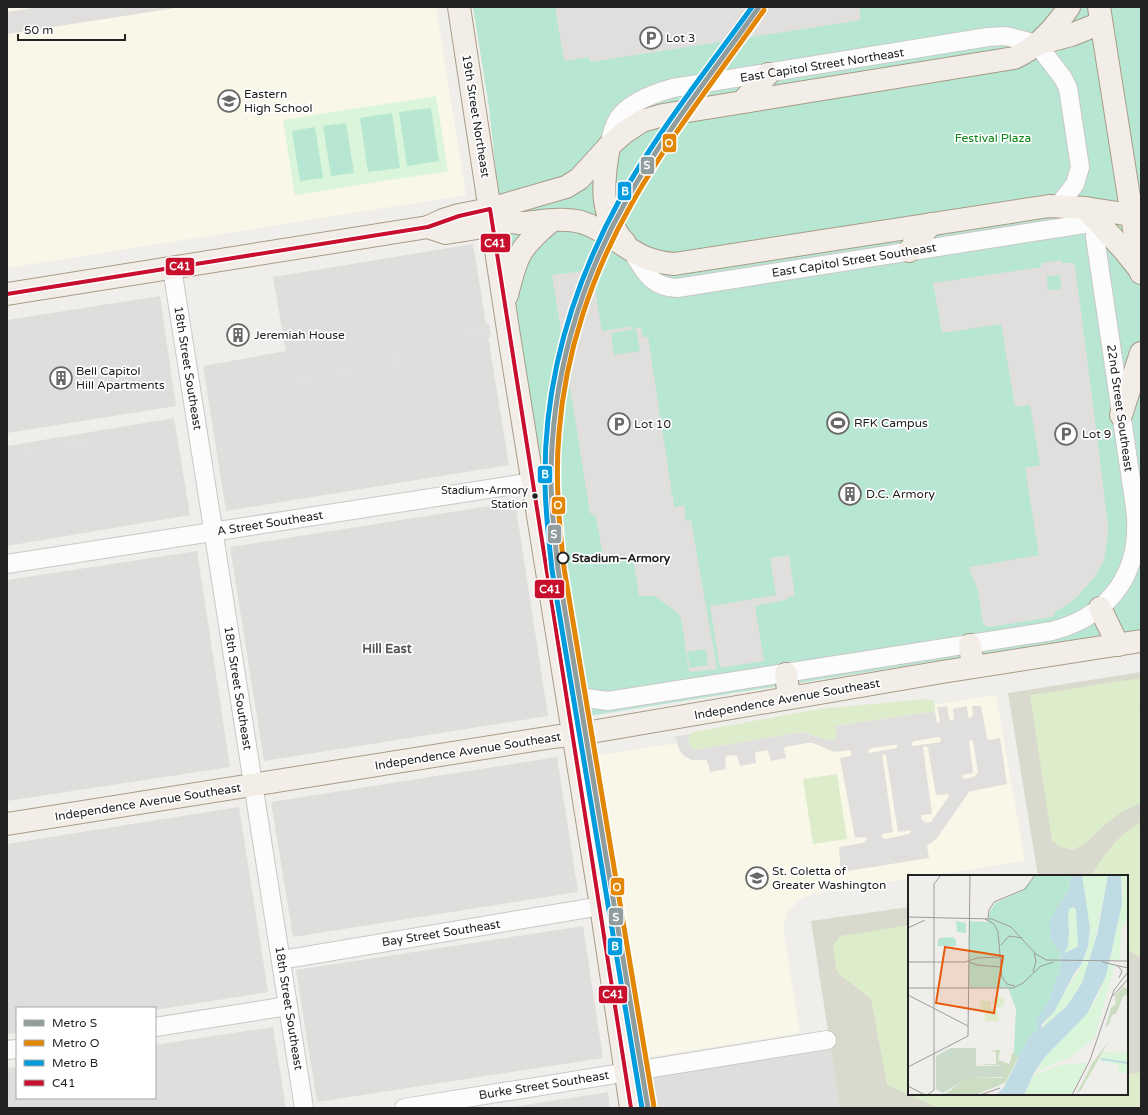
<svg xmlns="http://www.w3.org/2000/svg" width="1148" height="1115" font-family="'Varela Round',sans-serif">
<style>
.residential{fill:#dfdedc}
.education{fill:#f8f7e8}
.construction{fill:#d9d9cd}
.grass{fill:#ddeccb}
.park{fill:#daf5da}
.pitch{fill:#b7e6d2}
.parking{fill:#e0dfde;fill-rule:evenodd}
.lines{fill:none;stroke-linecap:round;stroke-linejoin:round}
.minor-casing{stroke:#c9c8c7;stroke-width:20}
.major-casing{stroke:#a79c86;stroke-width:24}
.minor{stroke:#fdfcfc;stroke-width:18}
.major{stroke:#f3ede7;stroke-width:22}
.bus-1-casing{stroke:#fff;stroke-width:7}
.bus-1{stroke:#c8102e;stroke-width:4}
.metro-1-casing{stroke:#fff;stroke-width:8}
.metro-2-casing{stroke:#fff;stroke-width:8}
.metro-3-casing{stroke:#fff;stroke-width:8}
.metro-1{stroke:#919d9d;stroke-width:5}
.metro-2{stroke:#e38602;stroke-width:5}
.metro-3{stroke:#009cde;stroke-width:5}
.bus-dot{fill:#222;stroke:#fff;stroke-width:1.5}
.stop-dot{fill:#fff;stroke:#222;stroke-width:2}
.labels{text-anchor:middle;dominant-baseline:central;stroke-width:3.5;stroke-linejoin:round;paint-order:stroke}
.bus-label{font-size:11px;fill:#222;stroke:#fff;text-anchor:end}
.poi-label{font-size:12px;fill:#222;stroke:#fff;text-anchor:start}
.street-label{font-size:12px;fill:#222;stroke:#fff}
.park-label{font-size:12px;fill:#0c8416;stroke:#fff}
.stop-label{font-size:12px;font-weight:bold;fill:#222;stroke:#fff;text-anchor:start}
.neighbourhood-label{font-size:13px;font-weight:bold;fill:#555;stroke:#fff}
.inset-river{fill:none;stroke:#bfdbe3;stroke-width:2}
.inset-road{fill:none;stroke:#9e9c9b;stroke-width:1}
.view{fill:#e8590c;fill-opacity:0.15;stroke:#e8590c;stroke-width:2}
.inset-edge{fill:none;stroke:#222;stroke-width:2}
.line-badge{stroke:#fff;stroke-width:1.5}
.badge-label{font-size:11px;text-anchor:middle;font-weight:bold;fill:#fff}
</style>
<rect width="100%" height="100%" fill="#f0eeeb"/>
<g class="residential">
<polygon points="473,244 509,465 226,511 203,366 286,351 273,277"/>
<polygon points="160,296 176,406 7,433 7,320"/>
<polygon points="174,418 190,515 7,546 7,446"/>
<polygon points="515,502 548,716 264,761 230,547"/>
<polygon points="197,551 230,767 7,801 7,580"/>
<polygon points="557,757 578,892 293,937 271,802"/>
<polygon points="239,807 268,992 155,1010 155,1008 17,1008 17,1033 7,1034 7,844"/>
<polygon points="583,926 603,1058 317,1102 296,970"/>
<polygon points="273,1027 286,1108 7,1108 7,1068 17,1067 17,1098 155,1098 155,1045"/>
<polygon points="831,1049 840,1108 641,1108 637,1080"/>
<polygon points="608,1092 610,1108 507,1108"/>
</g>
<g class="education">
<polygon points="7,7 436,7 466,195 7,268"/>
<polygon points="996,695 1025,861 930,876 909,876 909,879 814,893 800,899 788,912 783,927 800,1033 635,1059 586,757"/>
</g>
<polygon class="construction" points="1141,672 1141,1108 840,1108 811,921 909,907 909,1094 1127,1094 1127,876 1038,876 1008,693"/>
<g class="grass">
<polygon points="1141,678 1141,704 1139,704 1141,715 1141,803 1122,812 1105,825 1085,844 1073,850 1061,847 1052,841 1030,695"/>
<path d="M926 699 934 701 935 711 835 726 837 737 833 740H827L803 732 695 750 691 748C688 741 686 736 694 732L819 709Z"/>
<polygon points="837,774 847,839 813,844 803,779"/>
<path d="M1141 822V958L1127 949V876H1091C1102 857 1121 831 1141 822Z"/>
<polygon points="909,925 909,1094 1127,1094 1127,1075 1141,1072 1141,1108 938,1108 887,1085 871,999 839,974 836,969 833,946 840,936"/>
</g>
<polygon class="park" points="436,96 448,171 295,195 283,120"/>
<g class="pitch">
<polygon points="473,7 1141,7 1141,629 582,717 501,216 489,107"/>
<polygon points="431,108 439,161 407,166 399,112"/>
<polygon points="392,113 400,168 368,172 360,118"/>
<polygon points="346,123 354,173 331,176 323,126"/>
<polygon points="315,127 323,178 300,181 292,131"/>
</g>
<g class="parking">
<polygon points="39,7 182,7 7,34 7,12"/>
<polygon points="555,7 859,7 861,20 591,62 588,57 564,61"/>
<path d="M1061 260 1062 263H1074L1076 273 1100 460 1108 527 1107 541 1104 560 1095 577 1077 597 1066 606 1056 611 1053 617 990 627 986 626 983 623 977 587 971 575 969 567 1039 555 1025 468 1040 465 1030 405 1015 407 1001 324 942 333 933 283 1041 267V263ZM1060 275 1061 289 1048 290 1047 276Z"/>
<path d="M592 270 602 331 631 326 632 329 641 327 643 337H648L672 493 669 494V495H673L674 507 684 505 686 521 691 520 717 669 689 672 681 618 679 614 655 596H639L633 557 604 561 596 517 590 513 552 275ZM636 329 640 351 614 355 611 333ZM706 649 708 665 690 668 687 652Z"/>
<polygon points="489,324 491,337 456,343 454,329"/>
<polygon points="409,344 410,350 400,352 403,370 388,372 385,348"/>
<polygon points="355,364 357,377 292,388 289,374"/>
<polygon points="127,430 129,442 18,459 17,448"/>
<polygon points="789,555 795,596 787,597 787,600 755,606 764,661 720,668 710,606 776,595 770,558"/>
<path d="M947 706 949 719 952 721 954 718 953 709 967 706 968 717 970 718 973 715 972 706H981L987 739 989 740 1000 738 1007 784 972 791 969 792 937 838 927 846 929 858 841 872 839 847 863 843 867 839 865 837 855 838 840 758 851 756V751L849 750 834 752 813 743H807L785 747 784 749 786 758 771 761 768 751 767 750 756 752 755 755 756 763 740 766 737 756 734 755 727 756 725 759 726 769 710 772 708 763 706 760H692L684 756 679 749 676 739 673 737 690 734 688 737 689 742 691 748 695 750 803 732 827 740H833L837 737 835 726 935 711 937 723H938L940 721 937 707ZM939 737 941 739 940 742 913 746 911 744 914 741ZM970 740 973 741 978 773 974 777 965 779 961 777 962 775 973 773 969 742ZM893 745H897V748L869 753 868 751 871 748ZM926 746 928 748 936 795 948 794 949 796 931 822 926 823 921 819V815L932 814 923 747ZM882 754 886 755 898 832 910 830 911 832 909 834 885 839 881 836 882 834 893 832Z"/>
</g>
<g class="lines">
<g class="minor-casing">
<g id="minor">
<path d="M609 146C611 136 613 127 618 119 629 102 655 93 673 88L988 37 1006 36 1037 44 1063 78 1068 88 1080 167 1075 184 1058 206"/>
<polyline points="172,268 304,1108"/>
<polyline points="7,564 533,482"/>
<path d="M566 689 586 698 608 701 1052 631C1113 615 1143 569 1135 507L1095 237 1097 222 677 288C650 287 643 269 630 248"/>
<polyline points="281,960 601,906"/>
<polyline points="155,1027 288,1006"/>
<polyline points="7,1050 17,1049"/>
<polyline points="404,1108 827,1040"/>
</g>
</g>
<g class="major-casing">
<g id="major">
<polyline points="459,7 509,336 601,906 631,1108"/>
<polyline points="1099,7 1141,273"/>
<polyline points="1037,44 1071,35 1101,23"/>
<polyline points="742,102 768,74"/>
<path d="M609 146C603 180 598 214 625 243"/>
<polyline points="1085,208 1124,250 1140,270"/>
<path d="M428 227 446 233 513 222 520 223C539 222 562 217 581 222 605 229 622 247 644 257 653 261 663 263 674 264L1049 206 1085 208 1131 215"/>
<polyline points="909,251 931,224"/>
<path d="M7 294 428 227 443 220 459 215 490 209 566 187 579 179 609 146 625 132 642 121 663 115 1014 58C1037 48 1055 28 1069 7"/>
<path d="M507 295C517 255 519 248 551 221"/>
<polyline points="1121,415 1141,353"/>
<polyline points="1100,608 1118,645"/>
<polyline points="970,645 973,667"/>
<polyline points="786,674 789,698"/>
<polyline points="7,824 553,737 591,732 942,672 1141,641"/>
</g>
</g>
<use href="#minor" class="minor"/>
<use href="#major" class="major"/>
<g class="bus-1-casing">
<polyline id="bus-1" points="7,294 428,227 459,216 490,209 631,1108"/>
</g>
<use href="#bus-1" class="bus-1"/>
<g class="metro-1-casing">
<path id="metro-1" d="M648 1108 558 569C555 539 551 509 551 479 551 382 578 286 626 201 664 133 714 71 759 7"/>
</g>
<g class="metro-2-casing">
<path id="metro-2" d="M654 1107 564 568C559 523 555 479 559 433 565 353 592 273 632 203 670 136 719 74 764 10"/>
</g>
<g class="metro-3-casing">
<path id="metro-3" d="M642 1108 552 570C549 540 545 510 545 480 544 381 573 285 620 199 658 131 707 70 752 7"/>
</g>
<use href="#metro-1" class="metro-1"/>
<use href="#metro-2" class="metro-2"/>
<use href="#metro-3" class="metro-3"/>
</g>
<defs>
<g id="parking-ring" transform="scale(1.15)"><circle r="9.5" fill="#fff" stroke="#6a6968" stroke-width="1.5"/><path d="M-3.5-5.5H1a3.5 3.5 0 0 1 0 7H-1V5.5H-3.5ZM-1-3.4V-.6H.8a1.4 1.4 0 0 0 0-2.8Z" fill="#6a6968"/></g>
<g id="school-ring" transform="scale(1.15)"><circle r="9.5" fill="#fff" stroke="#6a6968" stroke-width="1.5"/><path d="M0-5L7-2L0 1L-7-2ZM-4 1L0 2.5L4 1V4Q0 6-4 4Z" fill="#6a6968"/></g>
<g id="building-ring" transform="scale(1.15)"><circle r="9.5" fill="#fff" stroke="#6a6968" stroke-width="1.5"/><path d="M-4-6H4V6H1V3H-1V6H-4ZM-2.5-4.3h1.7v1.8h-1.7ZM.8-4.3h1.7v1.8H.8ZM-2.5-1h1.7V.8h-1.7ZM.8-1h1.7V.8H.8Z" fill="#6a6968"/></g>
<g id="stadium-ring" transform="scale(1.15)"><circle r="9.5" fill="#fff" stroke="#6a6968" stroke-width="1.5"/><path d="M0-5a6.5 5 0 1 0 0 10a6.5 5 0 1 0 0-10ZM-3.5-1.8h7v3.6h-7Z" fill="#6a6968"/></g>
</defs>
<g fill-rule="evenodd">
<use href="#parking-ring" x="651" y="38"/>
<use href="#school-ring" x="229" y="101"/>
<use href="#building-ring" x="238" y="335"/>
<use href="#building-ring" x="61" y="378"/>
<use href="#stadium-ring" x="838" y="423"/>
<use href="#parking-ring" x="619" y="424"/>
<use href="#parking-ring" x="1066" y="434"/>
<use href="#building-ring" x="850" y="494"/>
<use href="#school-ring" x="757" y="878"/>
</g>
<circle class="bus-dot" cx="535" cy="496" r="3.5"/>
<circle class="stop-dot" cx="563" cy="558" r="5.5"/>
<g class="labels">
<g class="bus-label">
<text x="528" y="490">Stadium-Armory<tspan x="528" dy="14">Station</tspan></text>
</g>
<g class="poi-label">
<text x="666" y="38">Lot 3</text>
<text x="244" y="94">Eastern<tspan x="244" dy="14">High School</tspan></text>
<text x="254" y="335">Jeremiah House</text>
<text x="76" y="371">Bell Capitol<tspan x="76" dy="14">Hill Apartments</tspan></text>
<text x="854" y="423">RFK Campus</text>
<text x="634" y="424">Lot 10</text>
<text x="1082" y="434">Lot 9</text>
<text x="866" y="494">D.C. Armory</text>
<text x="772" y="871">St. Coletta of<tspan x="772" dy="14">Greater Washington</tspan></text>
</g>
<g class="street-label">
<text transform="translate(822 65) rotate(-9)">East Capitol Street Northeast</text>
<text transform="translate(476 116) rotate(81)">19th Street Northeast</text>
<text transform="translate(854 260) rotate(-9)">East Capitol Street Southeast</text>
<text transform="translate(188 368) rotate(81)">18th Street Southeast</text>
<text transform="translate(1120 408) rotate(82)">22nd Street Southeast</text>
<text transform="translate(270 523) rotate(-9)">A Street Southeast</text>
<text transform="translate(238 688) rotate(81)">18th Street Southeast</text>
<text transform="translate(787 699) rotate(-10)">Independence Avenue Southeast</text>
<text transform="translate(468 751) rotate(-9)">Independence Avenue Southeast</text>
<text transform="translate(148 802) rotate(-9)">Independence Avenue Southeast</text>
<text transform="translate(441 933) rotate(-9)">Bay Street Southeast</text>
<text transform="translate(289 1008) rotate(81)">18th Street Southeast</text>
<text transform="translate(544 1085) rotate(-9)">Burke Street Southeast</text>
</g>
<g class="park-label">
<text x="993" y="138">Festival Plaza</text>
</g>
<g class="stop-label">
<text x="572" y="558">Stadium–Armory</text>
</g>
<g class="neighbourhood-label">
<text x="387" y="649">Hill East</text>
</g>
</g>
<g transform="translate(908 875)">
<rect width="220" height="220" fill="#f0eeeb"/>
<path d="M85.5 127a5.5 5.5 0 1 1 11 0a5.5 5.5 0 1 1-11 0ZM72 126H82L83 134 90 136 91 146H84L85 143 83 146H77V137L73 134Z" fill="#ddeccb"/>
<path d="M165 0 142 57 143 119 97 208 67 220H36L59 203H95L96 191 68 189H88V177L82 175H92L90 185 101 189 104 182 98 179 103 181 107 174 135 54ZM220 106 215 112 220 114V119L215 122 208 139 204 140 201 149 197 153 203 133 208 129 207 121ZM201 166 173 215 168 220 185 187Z" fill="#cbdec1"/>
<path d="M43 173H68V191H96V202L60 203 35 218 28 214V181Z" fill="#cadbca"/>
<path d="M174 0H200L182 88 174 108 159 131 134 153 172 93 180 74 182 53ZM213 1H220V42L213 55 212 85H202L215 20ZM165 32 168 34 170 72 155 78 160 70V41L161 34ZM201 89 207 90 187 162 163 182 129 196 136 183 182 135 192 116ZM196 177H220V198H211L210 190 191 185ZM179 188 163 220H116L127 199 157 189Z" fill="#daf5da"/>
<path d="M128 0H165L159 16 148 34 142 57 143 64 153 79 152 94 140 128 128 145 129 155 121 162 111 182 106 179 108 134 100 113H60L61 46 80 47 82 36 87 28 114 16ZM48 46 58 48V58L49 57ZM45 62 48 65V71H29L31 63Z" fill="#b7e6d2"/>
<path d="M165 0H174L182 53 180 72 173 90 167 97 146 137 133 150 134 153 159 131 174 108 189 60 200 0H213L214 29 198 101 179 139 136 183 126 198 116 220H88L96 212 121 162 129 155 128 145 140 128 152 94 153 79 143 64 141 47 159 17ZM165 32 168 34 170 72 156 78 160 71 161 57 160 41 161 34Z" fill="#bfdbe3" fill-rule="evenodd"/>
<path class="inset-river" d="M193 184 220 188"/>
<path class="inset-road" d="M0 42 84 44 103 52 128 79 138 85 220 86M77 44 86 49 90 57 94 102 99 109 107 111M80 44 81 35 86 27 117 14 127 0M0 53 17 45M93 70 101 61 114 63M0 87H57L69 83 92 82M61 87 69 90 92 92M194 87 220 93M209 90 214 96 211 103M125 97 128 86 126 78M0 113H105L115 108 133 91 146 87M0 120 60 151M205 121 220 104M26 179V9L33 0M0 192 60 161 62 0M0 211 17 220M19 220 26 215V179M72 220 92 213M164 220 182 185 206 115 220 97"/>
<path class="view" d="M37 72 95 81 86 138 28 128Z"/>
<rect width="220" height="220" class="inset-edge"/>
</g>
<g class="line-badge">
<rect x="662" y="133" width="15" height="20" rx="4" fill="#e38602"/>
<rect x="640" y="156" width="15" height="19" rx="4" fill="#919d9d"/>
<rect x="617" y="181" width="15" height="20" rx="4" fill="#009cde"/>
<rect x="480" y="233" width="31" height="20" rx="4" fill="#c8102e"/>
<rect x="165" y="257" width="30" height="19" rx="4" fill="#c8102e"/>
<rect x="537" y="465" width="16" height="19" rx="4" fill="#009cde"/>
<rect x="551" y="496" width="15" height="19" rx="4" fill="#e38602"/>
<rect x="547" y="524" width="15" height="20" rx="4" fill="#919d9d"/>
<rect x="534" y="579" width="31" height="20" rx="4" fill="#c8102e"/>
<rect x="610" y="877" width="15" height="19" rx="4" fill="#e38602"/>
<rect x="608" y="907" width="16" height="19" rx="4" fill="#919d9d"/>
<rect x="607" y="937" width="16" height="19" rx="4" fill="#009cde"/>
<rect x="598" y="985" width="30" height="19" rx="4" fill="#c8102e"/>
</g>
<g class="badge-label">
<text x="669" y="147">O</text>
<text x="647" y="169">S</text>
<text x="625" y="195">B</text>
<text x="495" y="247">C41</text>
<text x="180" y="270">C41</text>
<text x="545" y="478">B</text>
<text x="558" y="509">O</text>
<text x="554" y="538">S</text>
<text x="550" y="593">C41</text>
<text x="617" y="891">O</text>
<text x="616" y="921">S</text>
<text x="615" y="950">B</text>
<text x="613" y="998">C41</text>
</g>
<rect width="1148" height="1115" fill="none" stroke="#222222" stroke-width="16"/>
<rect x="16" y="1007" width="140" height="92" fill="#ffffff" stroke="#a7a7a7"/>
<rect x="24" y="1020" width="20" height="6" fill="#919d9d" stroke="#a7a7a7"/>
<text x="52" y="1027" font-size="12" fill="#222222">Metro S</text>
<rect x="24" y="1040" width="20" height="6" fill="#e38602" stroke="#a7a7a7"/>
<text x="52" y="1047" font-size="12" fill="#222222">Metro O</text>
<rect x="24" y="1060" width="20" height="6" fill="#009cde" stroke="#a7a7a7"/>
<text x="52" y="1067" font-size="12" fill="#222222">Metro B</text>
<rect x="24" y="1080" width="20" height="6" fill="#c8102e" stroke="#a7a7a7"/>
<text x="52" y="1087" font-size="12" fill="#222222">C41</text>
<path d="M18 34v6h107v-6" fill="none" stroke="#222222" stroke-width="2"/>
<text x="24" y="34" font-size="12" fill="#222222" stroke="#ffffff" stroke-width="3" paint-order="stroke">50 m</text>
</svg>
